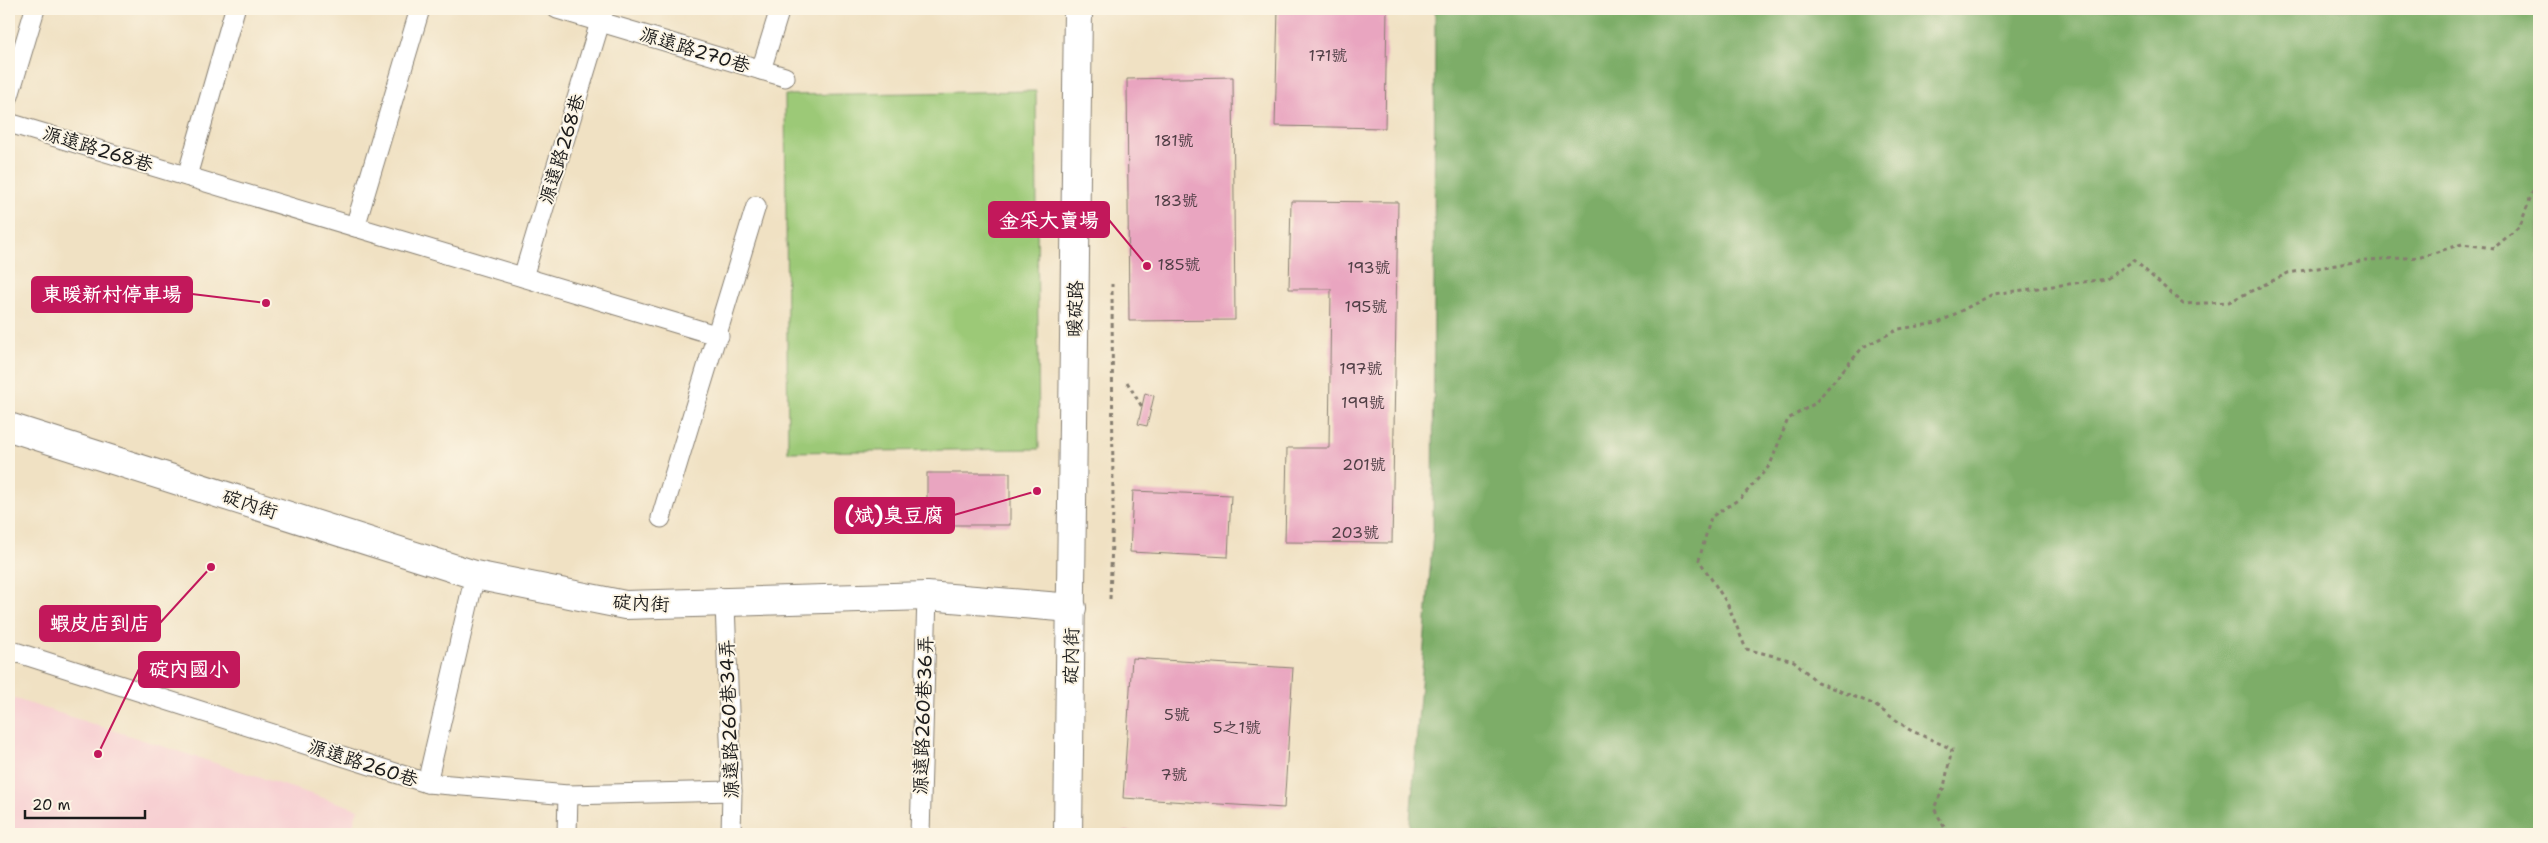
<svg xmlns="http://www.w3.org/2000/svg" width="2548" height="843" font-family="'Shantell Sans','LXGW WenKai TC',sans-serif">
<style>
.built{fill:#f7cfd2}
.green{fill:#9cc977;stroke:#5c724a}
.forest{fill:#7dad68;stroke:#4c6442}
.building{fill:#e9a5c0}
.lines{fill:none;stroke-linecap:round;stroke-linejoin:round}
.service-casing{stroke:#867e70;stroke-width:21}
.minor-casing{stroke:#867e70;stroke-width:30}
.path{stroke:#867e70;stroke-width:3;stroke-dasharray:4 4;stroke-linecap:butt}
.service{stroke:#fff;stroke-width:19}
.minor{stroke:#fff;stroke-width:28}
.labels{text-anchor:middle;dominant-baseline:central;stroke-width:4;stroke-linejoin:round;paint-order:stroke}
.number-label{font-size:16px;fill:#4f3e45}
.street-label{font-size:19px;fill:#1c1c1c;stroke:#fcf5e5}
.leader{fill:none;stroke:#c2185b;stroke-width:2}
.callout-dot{fill:#c2185b;stroke:#fcf5e5;stroke-width:2}
.callout{fill:#c2185b;stroke:#c2185b;stroke-width:2}
.callout-label{font-size:20px;text-anchor:middle;font-weight:bold;fill:#fff}
</style>
<rect width="100%" height="100%" fill="#fcf5e5"/>
<filter id="ink" filterUnits="userSpaceOnUse"><feTurbulence type="fractalNoise" baseFrequency=".02" numOctaves="2"/><feDisplacementMap in="SourceGraphic" scale="10" xChannelSelector="R" yChannelSelector="G"/><feConvolveMatrix kernelMatrix="1 2 1 2 8 2 1 2 1" color-interpolation-filters="sRGB"/></filter>
<filter id="wash" filterUnits="userSpaceOnUse"><feTurbulence type="fractalNoise" baseFrequency=".0096" numOctaves="4" result="noise"/><feDisplacementMap in="SourceGraphic" scale="20" xChannelSelector="R" yChannelSelector="G"/><feGaussianBlur stdDeviation="1.12" result="paint"/><feColorMatrix in="noise" values="0 0 0 0 0 0 0 0 0 0 0 0 0 0 0 0 0 1.4 0 .05"/><feComposite in="paint" operator="in"/></filter>
<g filter="url(#wash)">
<rect width="100%" height="100%" fill="#f0e1c3"/>
<polygon class="built" points="9,697 358,809 350,834 9,834"/>
<polygon class="green" points="1036,91 1039,449 788,452 785,95"/>
<polygon class="forest" points="1435,9 2539,9 2539,834 1409,834 1433,532"/>
<g id="blocks">
<g class="building">
<polygon points="1278,9 1387,9 1385,128 1275,126"/>
<polygon points="1233,77 1235,320 1129,321 1127,79"/>
<polygon points="1291,201 1398,202 1392,543 1285,542 1287,448 1329,448 1331,289 1289,289"/>
<polygon points="1145,393 1154,396 1147,426 1138,424"/>
<rect x="927" y="473" width="83" height="52"/>
<polygon points="1133,491 1231,495 1228,557 1130,552"/>
<polygon points="1132,658 1293,668 1284,808 1123,798"/>
<polygon points="1123,831 1150,833 1150,834 1123,834"/>
</g>
</g>
</g>
<g filter="url(#ink)">
<use href="#blocks" fill-opacity="0" stroke="#867e70" stroke-width="1"/>
<g class="lines">
<g class="service-casing">
<g id="service">
<polyline points="557,9 785,77"/>
<polyline points="761,70 780,9"/>
<polyline points="9,96 35,9"/>
<polyline points="9,123 719,336"/>
<polyline points="187,176 235,9"/>
<polyline points="355,227 420,9"/>
<polyline points="523,277 604,9"/>
<polyline points="661,518 756,206"/>
<polyline points="725,604 732,791 731,834"/>
<polyline points="9,650 427,783 568,795 732,791"/>
<polyline points="427,783 475,575"/>
<polyline points="567,834 568,795"/>
<polyline points="920,834 927,596"/>
</g>
</g>
<g class="minor-casing">
<g id="minor">
<polyline points="9,427 475,575 625,605 927,596 1072,608"/>
<polyline points="1068,834 1078,9"/>
</g>
</g>
<g class="path">
<polyline points="1127,382 1142,407"/>
<polyline points="1110,599 1113,510 1112,284"/>
<polyline points="1948,834 1934,808 1944,787 1952,749 1910,730 1873,704 1817,682 1794,661 1746,649 1727,603 1699,560 1711,517 1741,498 1770,465 1788,419 1814,404 1863,347 1899,329 1938,323 1993,294 2106,279 2134,260 2183,304 2229,302 2288,273 2366,260 2421,257 2462,244 2494,248 2520,226 2539,174"/>
</g>
<use href="#service" class="service"/>
<use href="#minor" class="minor"/>
</g>
</g>
<g class="labels">
<g class="number-label">
<text x="1328" y="55">171號</text>
<text x="1174" y="140">181號</text>
<text x="1176" y="200">183號</text>
<text x="1179" y="264">185號</text>
<text x="1369" y="267">193號</text>
<text x="1366" y="306">195號</text>
<text x="1361" y="368">197號</text>
<text x="1363" y="402">199號</text>
<text x="1364" y="464">201號</text>
<text x="1355" y="532">203號</text>
<text x="1177" y="714">5號</text>
<text x="1237" y="727">5之1號</text>
<text x="1174" y="774">7號</text>
</g>
<g class="street-label">
<text transform="translate(695 50) rotate(17)">源遠路270巷</text>
<text transform="translate(98 149) rotate(17)">源遠路268巷</text>
<text transform="translate(562 149) rotate(-73)">源遠路268巷</text>
<text transform="translate(1075 309) rotate(-89)">暖碇路</text>
<text transform="translate(250 504) rotate(18)">碇內街</text>
<text transform="translate(641 603) rotate(3)">碇內街</text>
<text transform="translate(1071 656) rotate(-89)">碇內街</text>
<text transform="translate(923 715) rotate(-88)">源遠路260巷36弄</text>
<text transform="translate(729 719) rotate(-92)">源遠路260巷34弄</text>
<text transform="translate(363 763) rotate(18)">源遠路260巷</text>
</g>
</g>
<path class="leader" d="M1147 266L1109 220M266 303L192 294M1037 491L954 515M211 567L160 623M98 754L139 669"/>
<g class="callout-dot">
<circle cx="1147" cy="266" r="5"/>
<circle cx="266" cy="303" r="5"/>
<circle cx="1037" cy="491" r="5"/>
<circle cx="211" cy="567" r="5"/>
<circle cx="98" cy="754" r="5"/>
</g>
<g class="callout">
<rect x="989" y="202" width="120" height="35" rx="5"/>
<rect x="32" y="277" width="160" height="35" rx="5"/>
<rect x="835" y="498" width="119" height="35" rx="5"/>
<rect x="40" y="606" width="120" height="35" rx="5"/>
<rect x="139" y="652" width="100" height="35" rx="5"/>
</g>
<g class="callout-label">
<text x="1049" y="227">金采大賣場</text>
<text x="112" y="301">東暖新村停車場</text>
<text x="894" y="522">(斌)臭豆腐</text>
<text x="100" y="630">蝦皮店到店</text>
<text x="189" y="676">碇內國小</text>
</g>
<rect width="2548" height="843" fill="none" stroke="#fcf5e5" stroke-width="30"/>
<path d="M25 810v8h120v-8" fill="none" stroke="#1c1c1c" stroke-width="2.5"/>
<text x="32" y="810" font-size="15" fill="#1c1c1c" stroke="#fcf5e5" stroke-width="4" paint-order="stroke">20 m</text>
</svg>
